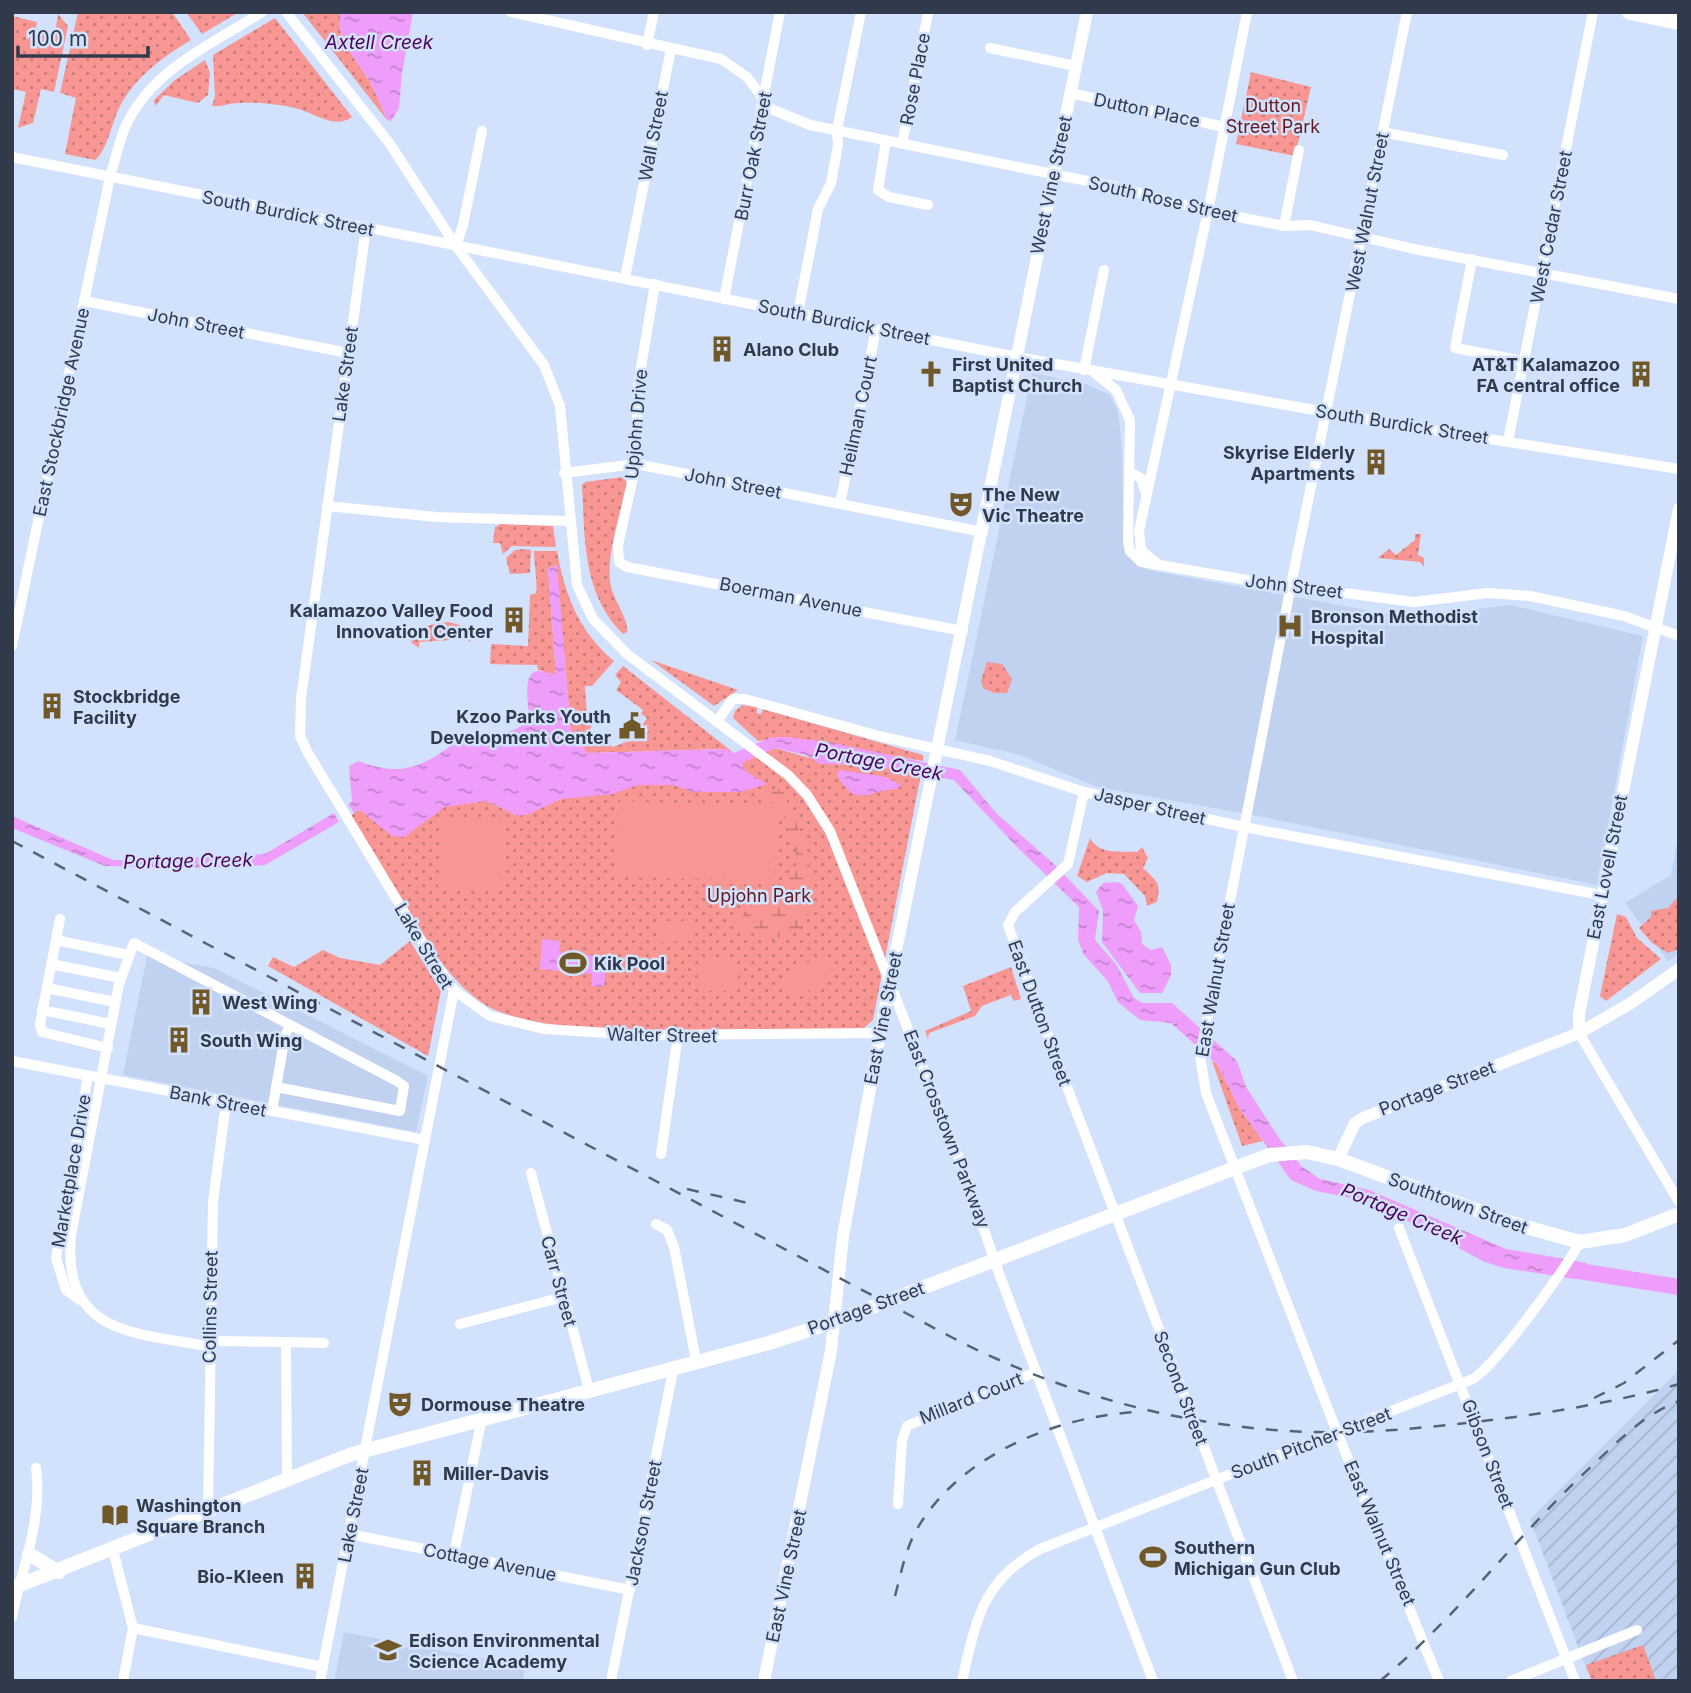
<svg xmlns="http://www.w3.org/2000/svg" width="1691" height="1693" font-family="Inter,sans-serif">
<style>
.built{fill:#c1d1f0}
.industrial{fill:url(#industrial-furrows)}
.grass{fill:url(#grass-dots)}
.wetland{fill:url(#wetland-marsh)}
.garden{fill:#f89693}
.water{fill:url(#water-ripples)}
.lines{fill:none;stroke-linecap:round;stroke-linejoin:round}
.river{stroke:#ee9dfa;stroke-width:16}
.minor{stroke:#fff;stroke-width:10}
.tertiary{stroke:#fff;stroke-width:12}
.secondary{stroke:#fff;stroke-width:14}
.primary{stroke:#fff;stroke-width:16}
.rail{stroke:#566275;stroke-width:2.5;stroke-dasharray:12 12;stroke-linecap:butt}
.labels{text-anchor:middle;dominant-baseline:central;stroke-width:5;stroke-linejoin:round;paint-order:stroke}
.street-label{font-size:18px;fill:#303a4b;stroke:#d2e2fd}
.park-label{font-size:18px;fill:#65181d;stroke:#d2e2fd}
.poi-label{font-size:18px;font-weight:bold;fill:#303a4b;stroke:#d2e2fd;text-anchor:start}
.water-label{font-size:19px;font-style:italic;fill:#4d0057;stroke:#d2e2fd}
</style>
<defs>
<pattern id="industrial-furrows" width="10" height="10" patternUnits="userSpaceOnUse" patternTransform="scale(1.75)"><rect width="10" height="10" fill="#c1d1f0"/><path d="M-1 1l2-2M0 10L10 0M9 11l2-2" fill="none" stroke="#a6b4cf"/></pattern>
<pattern id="grass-dots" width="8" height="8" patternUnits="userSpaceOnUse" patternTransform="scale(1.75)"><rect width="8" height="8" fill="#f89693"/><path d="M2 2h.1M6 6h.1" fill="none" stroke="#c97b7a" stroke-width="1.8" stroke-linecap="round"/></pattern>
<pattern id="wetland-marsh" width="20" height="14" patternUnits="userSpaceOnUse" patternTransform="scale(1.75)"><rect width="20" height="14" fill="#f89693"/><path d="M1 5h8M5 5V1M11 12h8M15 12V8" fill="none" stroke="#c97b7a"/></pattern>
<pattern id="water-ripples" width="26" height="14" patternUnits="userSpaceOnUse" patternTransform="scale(1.75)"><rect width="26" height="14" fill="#ee9dfa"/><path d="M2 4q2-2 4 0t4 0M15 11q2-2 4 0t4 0" fill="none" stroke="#c181cc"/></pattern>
</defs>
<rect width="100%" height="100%" fill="#d2e2fd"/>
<g class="built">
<polygon points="1032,373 1086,384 1110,395 1118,412 1122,448 1124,554 1148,570 1388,614 1415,616 1510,605 1643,636 1597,885 1258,816 1097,787 1020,755 955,740"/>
<polygon points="1679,834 1679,954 1668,961 1625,903 1671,875"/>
<polygon points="147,956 214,968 428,1076 416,1132 123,1075"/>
<polygon points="344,1632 525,1667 523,1681 334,1681"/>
</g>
<polygon class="industrial" points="1679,1370 1679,1681 1591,1681 1530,1519"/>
<g class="grass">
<path d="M78 12H172L191 40C163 57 136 76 120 106 112 121 108 150 95 160L65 154 76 98 60 93Z"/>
<polygon points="186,12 239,12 202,34"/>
<path d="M302 12H341C335 39 353 54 366 76 375 89 381 106 387 120Z"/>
<polygon points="58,14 68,26 54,92 41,89 33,123 18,128 26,92 12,89 12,16 37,22 36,29 55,33"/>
<path d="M275 18 352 117C334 130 313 112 295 108 277 104 257 102 239 103 229 103 222 107 212 106L215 96 213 55Z"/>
<polygon points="205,60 210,73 208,95 198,103 164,95 155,106 154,100 175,80"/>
<polygon points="1251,72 1311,87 1295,156 1236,144"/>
<path d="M623 477 627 483C621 513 607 550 610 581 612 600 629 618 627 632L623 634C582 594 585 538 582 485L585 482Z"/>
<polygon points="501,524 553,526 556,547 512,546 503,554 500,543 493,543 495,527"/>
<polygon points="1415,534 1421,534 1418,555 1424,558 1424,567 1420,562 1378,558 1389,549 1396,555 1415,540"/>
<polygon points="524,549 531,550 530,573 510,574 506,558 515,550"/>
<path d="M534 551H557C565 595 579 632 614 661L592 686H585L587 714 594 716 590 731 613 747 631 740 634 735 641 740 649 730 642 725 647 718 641 714 643 710 616 690 621 682 615 675 623 666 734 753 725 749 587 753 571 732 556 565 548 569 556 675 538 670 537 665 490 664 491 644 528 646 530 595 536 593C538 587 534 563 534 551Z"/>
<path d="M449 622 470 628 473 637 470 642 466 639 419 642V648L412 643 411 638C420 625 433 624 449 622Z"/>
<polygon points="651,660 738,690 714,706"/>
<polygon points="987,662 1002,664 1012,679 1007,693 994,693 983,688 981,681"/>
<polygon points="742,705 757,707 757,713 761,714 763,709 923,755 923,761 787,737 758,741 733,718 735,711"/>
<path d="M775 748 831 764 872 765 921 774 873 1020 864 1028C836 1035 799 1029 769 1029 701 1029 534 1040 481 1002 430 966 385 871 351 816L356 811 741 763Z"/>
<path d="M1090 838C1099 855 1120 851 1137 852L1142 847 1148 858 1143 868C1156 881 1162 882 1157 902L1147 906 1145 896 1124 874 1107 873 1087 882 1077 876Z"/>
<polygon points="1679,896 1679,949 1668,953 1652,943 1639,928 1651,917 1651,911 1668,908"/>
<polygon points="1617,914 1626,917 1637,938 1661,959 1606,1001 1600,996"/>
<polygon points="410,941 441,991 428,1056 268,966 273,957 294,967 323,950 340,958 380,965"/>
<polygon points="1011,967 1021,999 1014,1001 1011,995 982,1006 975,1016 929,1033 928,1039 925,1031 971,1011 963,986"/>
<polygon points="1212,1061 1217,1064 1240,1109 1263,1141 1242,1146"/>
<polygon points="1643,1645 1656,1681 1592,1681 1586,1665"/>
</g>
<path class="wetland" d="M776 789 783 791C797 826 827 886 805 922 798 934 784 934 773 940L753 930 745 932 736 920 751 910 756 887H771L795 874C800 846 788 811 763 794Z"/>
<g class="garden">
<polygon points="619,801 776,806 774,881 617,877"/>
<polygon points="442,818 505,822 501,884 493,890 438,887"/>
<polygon points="657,921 695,921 695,941 657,942"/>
<polygon points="822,954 834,975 794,1000 781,980"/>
<polygon points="700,961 732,961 738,967 738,987 734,991 700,991"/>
</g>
<g class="water">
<path d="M341 12H413L402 73 399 108 391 121 387 120C381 106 375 89 366 76 353 54 335 39 341 12Z"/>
<path d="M557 565 571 732 587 753 725 749 734 753 772 737H787L829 742 960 770 997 814 1055 865 1099 911 1095 940 1116 964 1134 998 1142 1003H1172L1237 1061 1246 1087 1279 1138 1301 1166 1320 1179 1369 1190 1506 1249 1587 1263 1575 1279 1504 1268 1485 1262 1371 1202 1316 1191 1291 1180 1240 1109 1217 1064 1171 1023 1140 1020 1118 1002 1107 980 1084 955 1078 940 1079 907 1017 847 954 780 872 765 820 764 806 755 775 748 742 763 745 771 767 784 741 792H693L673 785H638L613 794 561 799 529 814 518 816 486 801 445 807 404 837 392 836 360 810 354 813 348 804 352 802 349 766 358 761C393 774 413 772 445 750 452 745 461 736 468 735 494 728 506 742 529 719 529 707 521 671 539 671 544 671 551 674 556 674L548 569Z"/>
<path d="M839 770 886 777 901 785 897 789C866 790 858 810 837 775Z"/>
<polygon points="334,813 339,822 265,865 214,868 105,866 12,828 12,816 113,860 130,861 265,854"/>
<polygon points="1117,882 1122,884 1138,906 1134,920 1141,932 1142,944 1151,950 1162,947 1171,965 1171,975 1162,993 1140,993 1102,942 1103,910 1096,892 1103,883"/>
<polygon points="542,939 560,941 559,952 607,957 604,987 591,986 592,974 540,969"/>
</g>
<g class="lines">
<polyline class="river" points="1560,1268 1679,1287"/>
<g class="minor">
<polyline points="286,12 390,144 456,246 544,365 560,406 577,585 593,619 627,654 788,775 807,795 830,831 967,1179 998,1271 1153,1681"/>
<polyline points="511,12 721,59 747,77 771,109 810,125 1117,187 1208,211 1284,226 1310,225 1414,249 1679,299"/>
<polyline points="1407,12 1291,585 1200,1056 1206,1093 1333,1422 1439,1681"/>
<polyline points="647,45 654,12"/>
<polyline points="990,48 1076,66"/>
<polyline points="1070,93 1224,127"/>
<polyline points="1382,132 1503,155"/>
<polyline points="886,141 878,190 889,197 928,205"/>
<polyline points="902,144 928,13"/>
<polyline points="12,157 1017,357 1382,422 1679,469"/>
<polyline points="1284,226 1299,150"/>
<polyline points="456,246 463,225 482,131"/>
<polyline points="1472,259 1455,348 1524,361"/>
<polyline points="625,278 671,49"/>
<polyline points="655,284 638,385 636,464 618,545 619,562 627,567 963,631"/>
<polyline points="724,299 780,12"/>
<polyline points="84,301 348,353"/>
<polyline points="798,313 818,209 831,183 838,145 837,130 861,12"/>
<polyline points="1084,370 1104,270"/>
<polyline points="1095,373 1116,390 1130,420 1128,542 1130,551 1141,562 1259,582 1414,602 1488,593 1530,596 1624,616 1679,636"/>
<polyline points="1508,441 1593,12"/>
<polyline points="1129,472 1141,478 1146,494"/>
<polyline points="564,473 636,464 983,532"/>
<polyline points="840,504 876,329"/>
<polyline points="327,506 436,517 570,521"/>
<polyline points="1159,565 1141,550 1139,531 1208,211 1247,12"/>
<path d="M12 646 110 177C115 161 118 145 124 130 149 70 211 45 262 12"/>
<polyline points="717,721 733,699 745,699 879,736 990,761 1084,792 1244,827 1601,895"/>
<polyline points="1084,792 1068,864 1015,912 1008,925 1059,1066 1293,1681"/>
<polyline points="60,919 40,1024 42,1032 108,1048"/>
<polyline points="56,940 128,955"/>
<polyline points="51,964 121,978"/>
<polyline points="47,988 115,1002"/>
<polyline points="454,990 490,1016 544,1029 642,1035 880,1033"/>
<polyline points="42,1010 111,1024"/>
<polyline points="1579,1033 1679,1202"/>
<polyline points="12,1061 425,1140"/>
<polyline points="272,1111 285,1036 290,1025"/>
<polyline points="661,1154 678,1035"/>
<polyline points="531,1173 589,1390"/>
<polyline points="656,1224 667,1230 674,1247 696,1360"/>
<polyline points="1399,1228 1575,1681"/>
<polyline points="80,1300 66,1290 56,1258 88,1076"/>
<polyline points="460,1324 563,1297"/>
<polyline points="209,1341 286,1342 287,1480"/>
<polyline points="286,1342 324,1343"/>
<path d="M209 1346C133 1333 62 1334 71 1235L119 984 134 943 397 1081 404 1086 400 1111 276 1087"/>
<polyline points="898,1504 902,1441 907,1426 1036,1372"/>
<polyline points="208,1512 213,1202 226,1103"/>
<polyline points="349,1534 630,1590"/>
<polyline points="113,1550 133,1628 123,1681"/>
<polyline points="454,1554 482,1418"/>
<path d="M12 1617C22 1567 43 1520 36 1468"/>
<polyline points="133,1628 323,1667"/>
<polyline points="320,1681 454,990 435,963 308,753 300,736 301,698 366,228"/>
<polyline points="611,1681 674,1366"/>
<path d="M962 1681C976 1621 981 1581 1040 1549L1473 1379C1500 1360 1563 1272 1580 1242"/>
<polyline points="1511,1681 1637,1630"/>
</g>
<g class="tertiary">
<polyline points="1579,1033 1579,1014 1679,509"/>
<polyline points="1338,1159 1355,1123 1363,1118 1579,1033 1631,1003 1679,969"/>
<polyline points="764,1681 831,1351 843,1236 889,985 1087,12"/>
</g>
<g class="secondary">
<polyline points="29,1554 59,1572"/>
<polyline points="12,1588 352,1454 769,1343 836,1321 1269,1155 1307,1152 1338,1159 1511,1223 1580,1242 1625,1235 1679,1214"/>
</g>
<polyline class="primary" points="1630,12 1679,22"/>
<g class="rail">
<path d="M12 841 953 1338C1076 1401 1216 1436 1355 1432 1392 1431 1429 1427 1466 1423 1537 1415 1610 1404 1679 1384"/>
<polyline points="687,1189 748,1203"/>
<polyline points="1594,1398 1624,1383 1679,1340"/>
<path d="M895 1596C901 1574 905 1550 917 1529 959 1456 1056 1416 1137 1412"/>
<path d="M1380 1681C1458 1616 1519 1533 1594 1464 1620 1439 1645 1414 1679 1401"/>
</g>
</g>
<defs>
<g id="building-bare" transform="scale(2.1)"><path d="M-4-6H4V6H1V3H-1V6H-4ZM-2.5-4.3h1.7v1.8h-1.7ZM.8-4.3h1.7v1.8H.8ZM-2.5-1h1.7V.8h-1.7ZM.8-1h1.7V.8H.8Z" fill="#705828" stroke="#d2e2fd" stroke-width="2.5" paint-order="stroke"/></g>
<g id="church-bare" transform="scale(2.1)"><path d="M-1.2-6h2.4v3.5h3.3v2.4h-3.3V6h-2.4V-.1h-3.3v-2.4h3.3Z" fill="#705828" stroke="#d2e2fd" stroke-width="2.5" paint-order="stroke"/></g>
<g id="theatre-bare" transform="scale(2.1)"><path d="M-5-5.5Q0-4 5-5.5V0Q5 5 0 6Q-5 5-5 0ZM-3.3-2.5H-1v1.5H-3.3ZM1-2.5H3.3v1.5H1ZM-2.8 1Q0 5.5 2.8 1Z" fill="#705828" stroke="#d2e2fd" stroke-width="2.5" paint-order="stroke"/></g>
<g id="hospital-bare" transform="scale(2.1)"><path d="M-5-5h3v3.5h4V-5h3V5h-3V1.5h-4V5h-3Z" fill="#705828" stroke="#d2e2fd" stroke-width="2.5" paint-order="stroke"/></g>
<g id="civic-bare" transform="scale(2.1)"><path d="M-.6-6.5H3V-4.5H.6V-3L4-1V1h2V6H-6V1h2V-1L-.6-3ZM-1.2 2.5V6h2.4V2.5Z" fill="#705828" stroke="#d2e2fd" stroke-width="2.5" paint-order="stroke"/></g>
<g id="stadium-bare" transform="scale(2.1)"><path d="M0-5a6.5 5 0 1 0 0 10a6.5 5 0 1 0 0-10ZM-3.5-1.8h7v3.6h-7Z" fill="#705828" stroke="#d2e2fd" stroke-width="2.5" paint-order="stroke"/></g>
<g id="library-bare" transform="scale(2.1)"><path d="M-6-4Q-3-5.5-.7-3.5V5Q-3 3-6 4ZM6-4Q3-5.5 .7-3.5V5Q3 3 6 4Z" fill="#705828" stroke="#d2e2fd" stroke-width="2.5" paint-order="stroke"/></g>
<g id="school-bare" transform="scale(2.1)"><path d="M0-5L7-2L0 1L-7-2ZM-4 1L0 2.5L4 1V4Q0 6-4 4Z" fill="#705828" stroke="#d2e2fd" stroke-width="2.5" paint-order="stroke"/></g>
</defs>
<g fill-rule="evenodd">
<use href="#building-bare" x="722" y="349"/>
<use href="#church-bare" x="931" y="374"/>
<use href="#building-bare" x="1641" y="374"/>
<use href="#building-bare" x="1376" y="462"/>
<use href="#theatre-bare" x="961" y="504"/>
<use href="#building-bare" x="514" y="620"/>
<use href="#hospital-bare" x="1290" y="626"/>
<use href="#building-bare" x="52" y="706"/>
<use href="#civic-bare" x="632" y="726"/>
<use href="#stadium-bare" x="573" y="963"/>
<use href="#building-bare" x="201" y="1002"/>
<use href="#building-bare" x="179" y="1040"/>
<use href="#theatre-bare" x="400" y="1404"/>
<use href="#building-bare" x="422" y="1473"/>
<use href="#library-bare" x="115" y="1515"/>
<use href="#stadium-bare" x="1153" y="1557"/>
<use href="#building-bare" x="305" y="1576"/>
<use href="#school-bare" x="388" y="1650"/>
</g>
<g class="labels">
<g class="street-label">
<text transform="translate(915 79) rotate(-79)">Rose Place</text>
<text transform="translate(1147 110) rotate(12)">Dutton Place</text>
<text transform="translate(653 136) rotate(-79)">Wall Street</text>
<text transform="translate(753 156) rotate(-79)">Burr Oak Street</text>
<text transform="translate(1051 185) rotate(-78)">West Vine Street</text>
<text transform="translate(1163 199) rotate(13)">South Rose Street</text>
<text transform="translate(1367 212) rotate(-79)">West Walnut Street</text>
<text transform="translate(288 213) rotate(11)">South Burdick Street</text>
<text transform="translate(1551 227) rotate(-79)">West Cedar Street</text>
<text transform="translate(844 322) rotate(11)">South Burdick Street</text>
<text transform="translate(196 323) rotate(11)">John Street</text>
<text transform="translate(345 374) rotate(-82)">Lake Street</text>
<text transform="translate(61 412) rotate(-78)">East Stockbridge Avenue</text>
<text transform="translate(858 416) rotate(-78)">Heilman Court</text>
<text transform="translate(636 424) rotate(-85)">Upjohn Drive</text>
<text transform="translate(1402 424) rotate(9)">South Burdick Street</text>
<text transform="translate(733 483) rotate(11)">John Street</text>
<text transform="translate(1294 586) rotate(7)">John Street</text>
<text transform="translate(791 597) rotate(11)">Boerman Avenue</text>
<text transform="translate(1150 806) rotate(13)">Jasper Street</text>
<text transform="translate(1607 867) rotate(-79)">East Lovell Street</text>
<text transform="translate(424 946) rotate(59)">Lake Street</text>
<text transform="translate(1215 980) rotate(-80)">East Walnut Street</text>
<text transform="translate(1040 1013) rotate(70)">East Dutton Street</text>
<text transform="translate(883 1018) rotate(-79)">East Vine Street</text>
<text transform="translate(662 1035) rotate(1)">Walter Street</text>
<text transform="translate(1437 1088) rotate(-21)">Portage Street</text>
<text transform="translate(218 1101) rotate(11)">Bank Street</text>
<text transform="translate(947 1129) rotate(69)">East Crosstown Parkway</text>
<text transform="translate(71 1171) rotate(-80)">Marketplace Drive</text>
<text transform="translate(1458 1203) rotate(20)">Southtown Street</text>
<text transform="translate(559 1281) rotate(75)">Carr Street</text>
<text transform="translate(210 1307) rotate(-89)">Collins Street</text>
<text transform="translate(866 1308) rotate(-20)">Portage Street</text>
<text transform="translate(1181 1388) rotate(69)">Second Street</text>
<text transform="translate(971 1398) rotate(-22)">Millard Court</text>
<text transform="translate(1311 1443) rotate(-21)">South Pitcher Street</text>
<text transform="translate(1488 1454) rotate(69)">Gibson Street</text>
<text transform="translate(353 1515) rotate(-79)">Lake Street</text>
<text transform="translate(643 1523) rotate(-79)">Jackson Street</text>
<text transform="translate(1380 1533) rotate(67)">East Walnut Street</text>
<text transform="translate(490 1562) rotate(11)">Cottage Avenue</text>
<text transform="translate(786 1576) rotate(-78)">East Vine Street</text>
</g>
<g class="park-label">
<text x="1273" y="105">Dutton<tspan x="1273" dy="21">Street Park</tspan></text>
<text x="759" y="895">Upjohn Park</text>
</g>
<g class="poi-label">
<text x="743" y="349">Alano Club</text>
<text x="952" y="364">First United<tspan x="952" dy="21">Baptist Church</tspan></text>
<text x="1620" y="364" text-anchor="end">AT&amp;T Kalamazoo<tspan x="1620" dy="21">FA central office</tspan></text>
<text x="1355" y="452" text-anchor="end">Skyrise Elderly<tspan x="1355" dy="21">Apartments</tspan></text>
<text x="982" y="494">The New<tspan x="982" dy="21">Vic Theatre</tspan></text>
<text x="493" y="610" text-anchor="end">Kalamazoo Valley Food<tspan x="493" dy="21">Innovation Center</tspan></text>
<text x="1311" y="616">Bronson Methodist<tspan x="1311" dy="21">Hospital</tspan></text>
<text x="73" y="696">Stockbridge<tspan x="73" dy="21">Facility</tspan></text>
<text x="611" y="716" text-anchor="end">Kzoo Parks Youth<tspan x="611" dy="21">Development Center</tspan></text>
<text x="594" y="963">Kik Pool</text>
<text x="222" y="1002">West Wing</text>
<text x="200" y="1040">South Wing</text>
<text x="421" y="1404">Dormouse Theatre</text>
<text x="443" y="1473">Miller-Davis</text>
<text x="136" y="1505">Washington<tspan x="136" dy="21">Square Branch</tspan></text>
<text x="1174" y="1547">Southern<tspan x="1174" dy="21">Michigan Gun Club</tspan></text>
<text x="284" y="1576" text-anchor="end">Bio-Kleen</text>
<text x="409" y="1640">Edison Environmental<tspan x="409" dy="21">Science Academy</tspan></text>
</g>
<g class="water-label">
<text x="379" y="42">Axtell Creek</text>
<text transform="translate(879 762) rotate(11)">Portage Creek</text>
<text transform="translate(188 861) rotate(-1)">Portage Creek</text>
<text transform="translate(1402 1214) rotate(23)">Portage Creek</text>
</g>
</g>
<rect width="1691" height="1693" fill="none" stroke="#303a4b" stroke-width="28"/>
<path d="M18 46v10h130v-10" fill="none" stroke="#303a4b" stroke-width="3.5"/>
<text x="28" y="46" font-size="21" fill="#303a4b" stroke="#d2e2fd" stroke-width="5" paint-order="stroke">100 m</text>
</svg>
